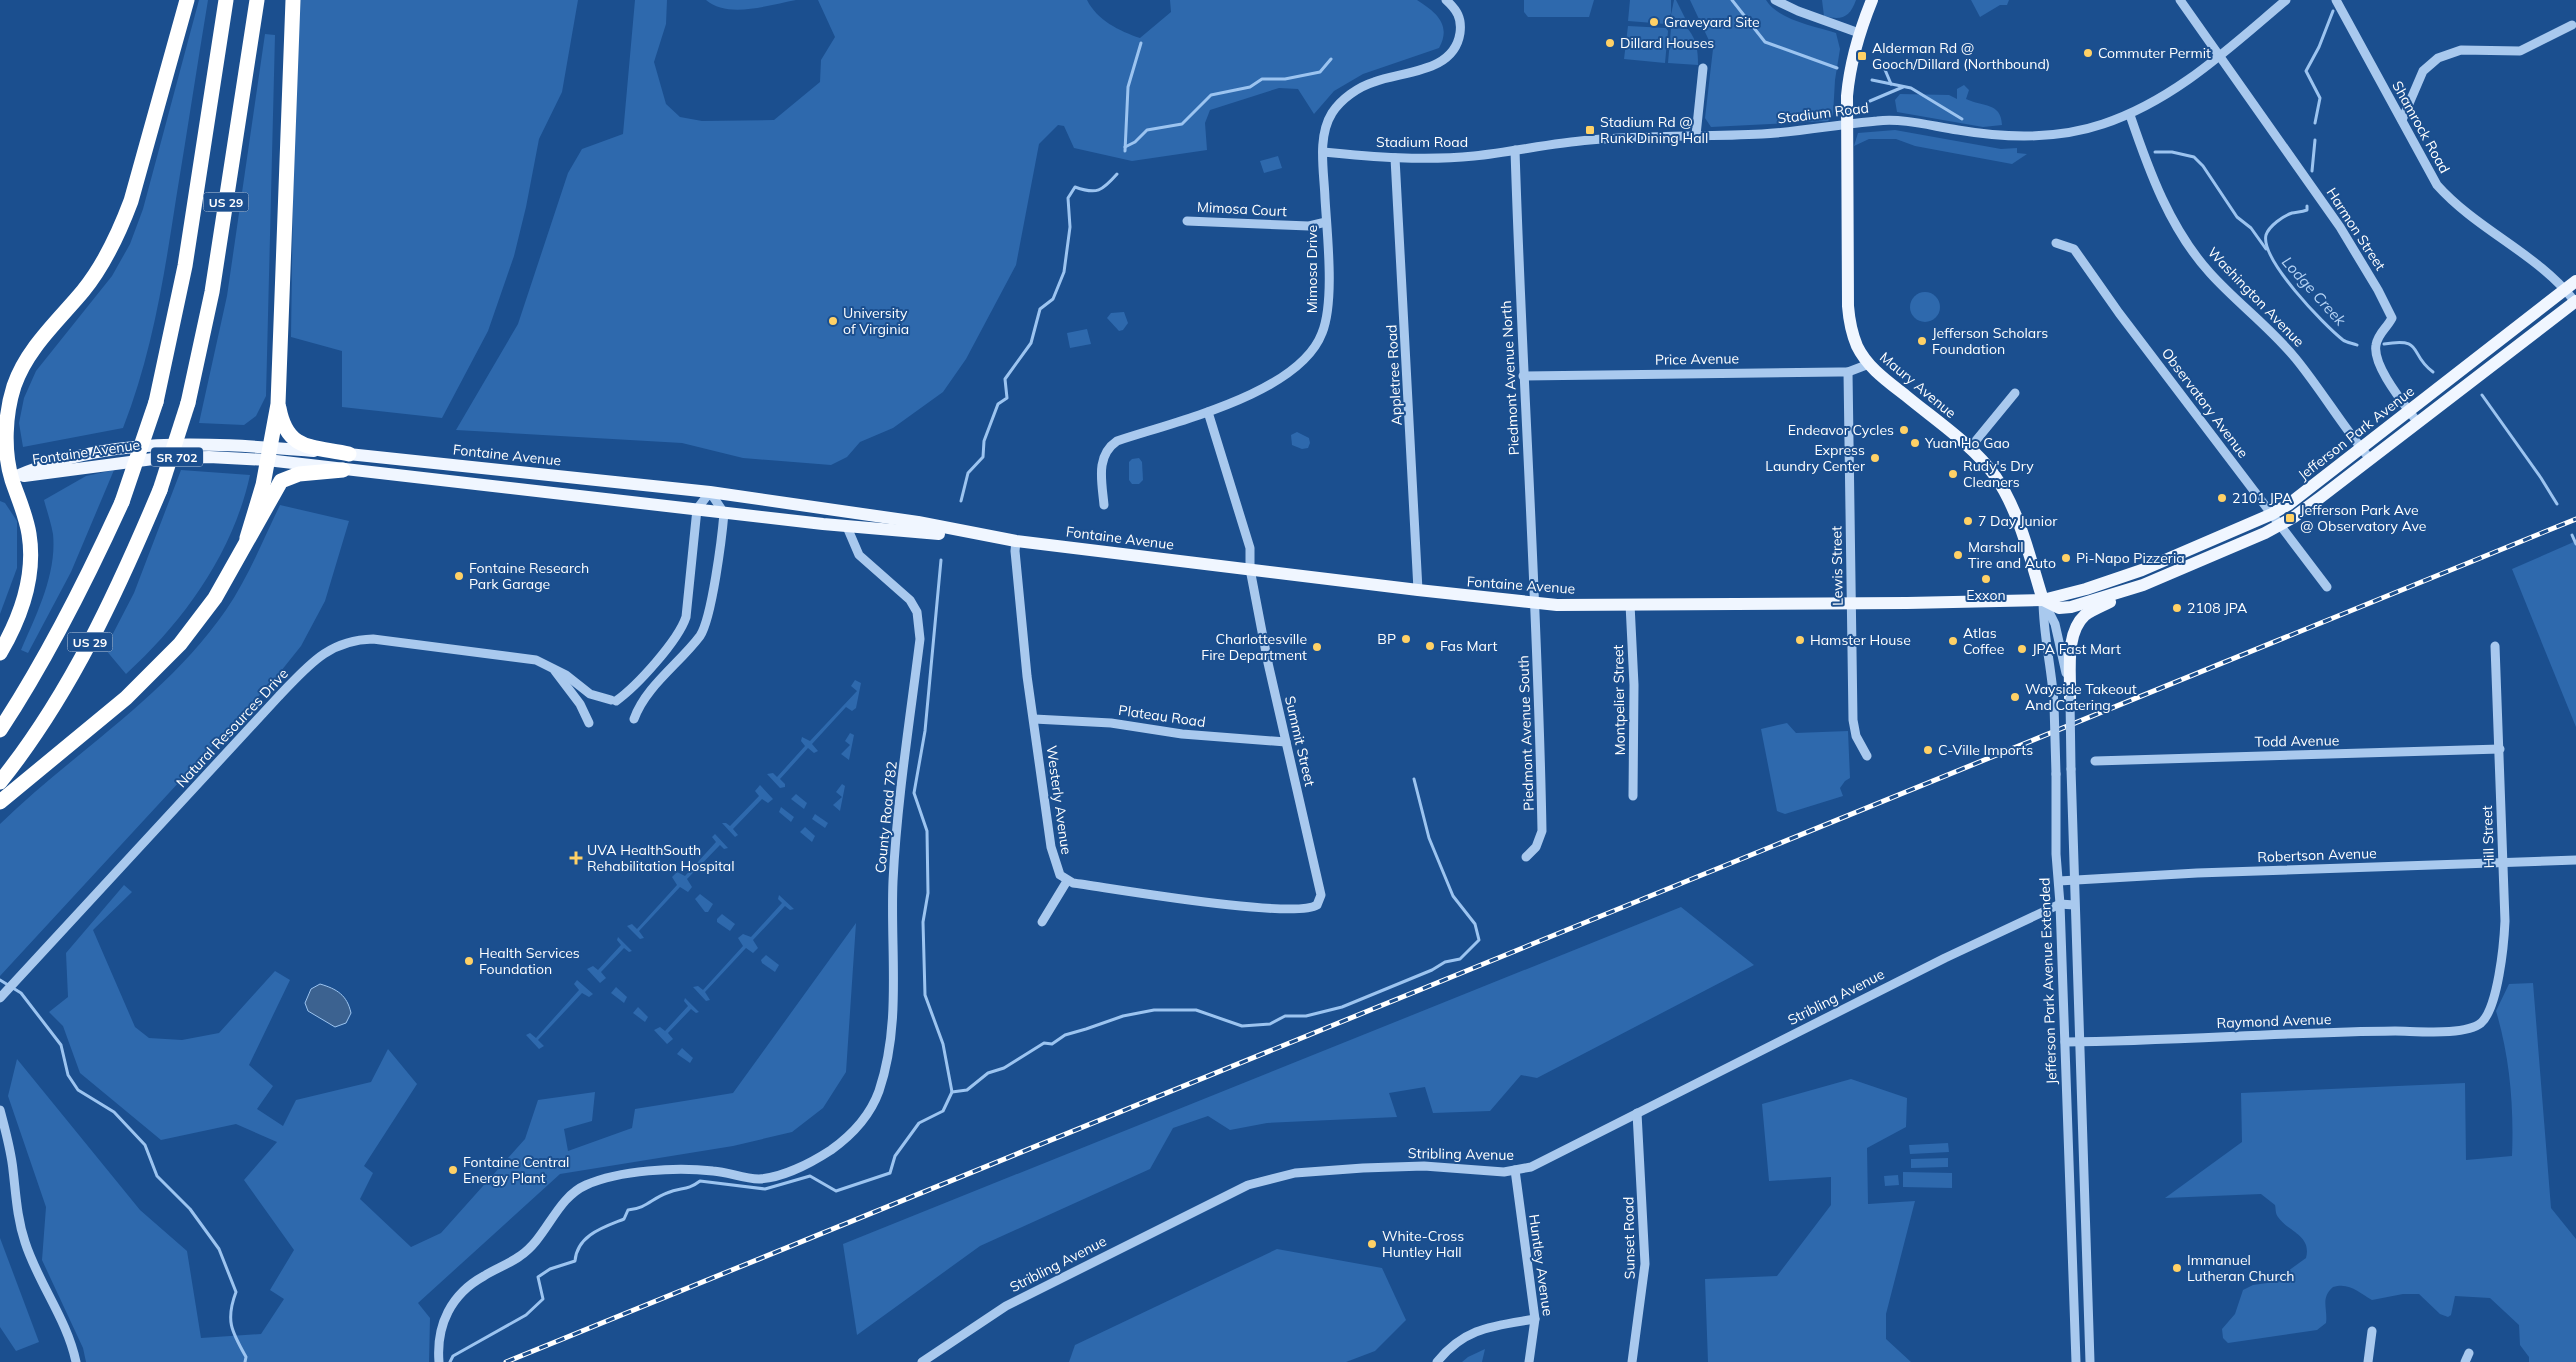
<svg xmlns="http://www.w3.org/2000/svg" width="2576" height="1362" font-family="Mulish,sans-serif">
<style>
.green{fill:#2e69ad}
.water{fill:#3c6290;stroke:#9cc4f0}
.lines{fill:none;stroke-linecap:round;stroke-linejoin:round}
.stream{stroke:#9cc4f0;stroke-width:3}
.minor{stroke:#a9c9ee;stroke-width:9}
.major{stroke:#f0f6ff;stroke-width:12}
.highway{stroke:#fff;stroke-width:15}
.rail-casing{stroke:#fff;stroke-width:5}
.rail{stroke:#1b4f8f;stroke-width:3;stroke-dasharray:9;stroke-linecap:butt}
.minor-bridge{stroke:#a9c9ee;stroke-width:9}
.highway-bridge{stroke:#fff;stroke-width:15}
.poi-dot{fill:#ffd166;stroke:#1b4f8f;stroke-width:2}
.labels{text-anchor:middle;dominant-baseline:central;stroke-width:4;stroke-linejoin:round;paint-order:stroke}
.shield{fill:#1b4f8f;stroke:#bbcadd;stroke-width:1}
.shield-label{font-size:12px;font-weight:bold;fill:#fff}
.poi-label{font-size:14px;fill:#fff;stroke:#1b4f8f;text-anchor:start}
.street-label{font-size:14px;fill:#fff;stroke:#1b4f8f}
.water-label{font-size:15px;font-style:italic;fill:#b5d3f5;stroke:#1b4f8f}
</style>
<rect width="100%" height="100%" fill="#1b4f8f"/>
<g class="green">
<path d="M199 0H208C197 66 187 133 176 199 164 277 152 354 123 428L23 447 19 423 24 398 36 371 112 276 130 244 143 209Z"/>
<polygon points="299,0 578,0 562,92 539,139 526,207 514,256 488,331 442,418 342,407 342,351 291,337 294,123"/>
<path d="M635 0H667L666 24 654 62 666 104 680 117 702 121 774 120 820 82 821 60 835 37 818 0H1087C1097 20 1119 31 1140 38L1171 12 1170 0H1417C1436 12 1452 25 1439 48L1363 74 1334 91 1314 114 1298 89 1279 88 1210 110 1205 123 1207 150 1132 161 1074 148 1064 126 1058 125 1039 144 1016 265 966 359 943 392 893 428 860 442 847 457 831 465 743 458 682 443 456 430 518 324 568 173 582 149 623 134Z"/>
<path d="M706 0H796C769 5 728 19 706 0Z"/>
<polygon points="1524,0 1594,0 1589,17 1528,17 1524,12"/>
<polygon points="1630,0 1671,0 1671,13 1666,24 1628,21"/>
<polygon points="1674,0 1676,0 1689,26 1669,25"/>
<path d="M1690 0H1766C1778 20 1815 26 1836 33L1840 49 1835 80 1833 115 1828 121 1711 127 1705 118 1713 49Z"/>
<path d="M1822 0H1856C1850 17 1842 21 1824 16Z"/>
<polygon points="1971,0 2009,0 2007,5 2000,5 1980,17"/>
<polygon points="1628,26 1666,28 1668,31 1665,63 1624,59"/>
<path d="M1671 28 1688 29C1697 40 1698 52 1698 65L1668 63Z"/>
<polygon points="265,34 275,35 266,396 256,416 244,425 199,423 227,296"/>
<path d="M1964 85 1969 90 1966 99C1983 107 2001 102 2002 125L1983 127 1897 112 1895 100 1900 94 1949 95 1957 99V89Z"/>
<polygon points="1895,130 2001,149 2017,148 2017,153 2027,154 2012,164 1915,146 1896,139 1869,139 1854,146 1858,133"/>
<polygon points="1278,156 1282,168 1264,173 1260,161"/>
<circle cx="1925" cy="307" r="15"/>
<polygon points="1124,312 1128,323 1123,330 1119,331 1107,318 1111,313"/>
<polygon points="1087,329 1091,344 1070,348 1067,333"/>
<polygon points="1297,432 1309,438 1310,443 1308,448 1302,449 1292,445 1291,435"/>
<polygon points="1139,458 1142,462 1143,480 1139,484 1132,484 1129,480 1129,462 1132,459"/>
<path d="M114 470 71 572 28 653 21 650C36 615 57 574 53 534 51 523 47 511 44 500L86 476Z"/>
<path d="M181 470 250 475C233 553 184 621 126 674L105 649 134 593Z"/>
<polygon points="0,501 5,503 17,521 17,568 0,614"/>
<path d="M280 505 349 521 325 601 301 646 277 676 0 976V824C74 752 166 697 226 610 248 578 263 540 280 505Z"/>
<polygon points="2576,541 2576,727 2512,569"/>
<polygon points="855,680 861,683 856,708 852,711 846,707 812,744 818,751 814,753 808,748 780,779 785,784 785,787 780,788 767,774 773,773 777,777 805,746 801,741 802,737 810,741 857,691 851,686"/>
<polygon points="1787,723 1796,733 1848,731 1850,778 1845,781 1840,788 1843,796 1785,814 1777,811 1761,729"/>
<polygon points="850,733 854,735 849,760 841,754 850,745 845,741"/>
<polygon points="842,784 845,786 840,811 833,805 842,797 836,792"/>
<polygon points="760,785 773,799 768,803 762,799 733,829 738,835 735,837 722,823 726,823 730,826 759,796 755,791"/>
<polygon points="796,794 807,803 804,809 791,799"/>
<polygon points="781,807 794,817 791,822 779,812"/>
<polygon points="815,814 828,823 825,828 812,819"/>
<polygon points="805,827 815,836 812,842 800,832"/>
<polygon points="715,834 728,848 724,849 720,845 687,879 692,887 688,892 680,887 639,931 644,938 640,939 627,926 632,924 637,929 677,885 672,877 677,872 685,876 716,842 712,837"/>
<polygon points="124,885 132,892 93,930 135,1027 149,1038 182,1040 219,1033 275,971 290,980 249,1065 273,1086 257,1109 283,1126 296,1100 371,1082 388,1049 417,1084 364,1166 373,1173 360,1199 411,1247 441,1233 525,1139 538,1100 595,1092 592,1121 564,1129 568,1151 632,1128 635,1109 733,1093 856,923 846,1072 823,1108 792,1132 733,1146 560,1174 418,1303 430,1318 429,1362 86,1362 83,1348 42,1260 46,1207 8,1096 17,1059 140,1210 187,1251 201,1338 261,1334 284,1299 270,1290 294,1250 244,1180 277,1142 236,1124 161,1140 80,1073 63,1026 49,1012 68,997 66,953"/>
<polygon points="700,894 713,904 708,912 705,912 695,899"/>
<polygon points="779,895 794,909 790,910 785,906 753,940 758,948 753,953 746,948 705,992 710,1000 706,1001 693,987 698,986 703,990 743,946 738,938 743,934 751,937 782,903 778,899"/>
<polygon points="1681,907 1754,965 1537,1078 1521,1075 1490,1111 1433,1113 1425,1087 1389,1093 1397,1117 1267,1123 1230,1130 1208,1116 1173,1128 1150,1169 980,1246 857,1335 843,1244"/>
<polygon points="722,914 735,924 730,931 717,922 717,919"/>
<polygon points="618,937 632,951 629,952 624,948 601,972 606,978 600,983 587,969 593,966 598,970 621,945 617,940"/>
<polygon points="766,955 779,965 775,972 762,963 761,960"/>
<polygon points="577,980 593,994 589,997 582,993 538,1040 544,1046 539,1049 526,1035 530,1033 536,1038 579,990 574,984"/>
<path d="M2533 983 2551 1208 2576 1239V1362H2529V1357L2520 1345 2519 1325 2490 1298 2455 1296 2451 1315 2448 1317 2440 1314 2419 1294H2403L2372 1300C2359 1293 2350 1282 2333 1287 2320 1298 2328 1309 2326 1323L2317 1330 2228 1343 2223 1338 2222 1329 2235 1314 2243 1290 2253 1285 2281 1281 2288 1271 2306 1258C2312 1235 2288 1232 2278 1217 2275 1213 2276 1209 2275 1205L2261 1194 2165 1198 2242 1142 2241 1093 2465 1083 2466 1160 2512 1156C2514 1107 2510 1058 2496 1011L2509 984Z"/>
<polygon points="616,987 627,997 624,1003 611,993"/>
<polygon points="685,998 699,1012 696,1013 691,1009 668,1033 673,1039 667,1044 654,1030 660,1027 665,1031 688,1006 684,1001"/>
<polygon points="638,1007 648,1017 645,1022 633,1013"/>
<polygon points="682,1048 693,1058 690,1063 677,1054"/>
<polygon points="1851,1079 1907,1098 1906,1127 1867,1148 1868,1204 1915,1201 1886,1314 1886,1339 1911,1362 1708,1362 1705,1279 1777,1276 1831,1205 1831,1177 1769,1181 1762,1104"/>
<polygon points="1948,1143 1949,1152 1910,1154 1909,1145"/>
<polygon points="1948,1158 1948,1167 1911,1168 1911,1159"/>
<polygon points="1903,1172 1952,1173 1952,1188 1903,1187"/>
<polygon points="1898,1175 1899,1185 1885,1186 1884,1176"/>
<polygon points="0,1238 39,1342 16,1351 0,1327"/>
<polygon points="1277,1249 1382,1268 1406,1320 1375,1351 1346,1362 1069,1362 1075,1345"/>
<polygon points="1485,1349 1482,1362 1462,1362 1468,1357"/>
</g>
<path class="water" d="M320 984C337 989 347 995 351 1013L346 1023 335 1027 308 1011 305 1003 311 989Z"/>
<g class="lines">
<g class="stream">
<polyline points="1732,0 1765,42 1837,68"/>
<polyline points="1883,65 1891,84"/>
<polyline points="1872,80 1911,88 1962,119"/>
<polyline points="1870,101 1903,87"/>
<polyline points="2315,123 2320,98 2306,71 2319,47 2333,11"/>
<polyline points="1125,147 1135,142 1147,130 1182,124 1211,95 1250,87 1262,79 1285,79 1320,72 1331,59"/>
<polyline points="1125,151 1128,87 1141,43"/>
<polyline points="2155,152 2172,152 2194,157 2203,166 2237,217 2251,228 2266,249"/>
<polyline points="2312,171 2315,140"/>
<path d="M2307 206V210C2302 212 2297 212 2292 213 2283 216 2269 226 2266 235 2260 259 2324 325 2343 340 2347 343 2353 343 2357 345"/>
<path d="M2384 344C2425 337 2408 354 2433 372"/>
<polyline points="2482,395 2541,478 2557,504"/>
<path d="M961 501 968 473 983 457 984 441 998 404 1007 398 1005 379 1031 343 1040 309 1053 299 1064 272 1070 227 1068 198 1075 187C1097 195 1102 191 1117 174"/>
<polyline points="2572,535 2576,544"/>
<path d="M0 980 21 993 61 1045 68 1075 78 1090 114 1112 145 1145 157 1176 190 1209 219 1249 236 1292C225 1321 232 1332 246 1357L245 1362"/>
<polyline points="952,1092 967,1090 988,1073 1004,1068 1044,1043 1052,1044 1065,1035 1086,1029 1123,1016 1154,1010 1196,1010 1242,1026 1270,1024 1285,1016 1306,1016 1342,1007 1432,970 1445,962 1460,959 1479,940 1475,924 1453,896 1429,838 1414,779"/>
<path d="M450 1362 453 1356 526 1315 543 1299 538 1277 550 1269 575 1261C577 1235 604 1227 624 1219L628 1210C647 1208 651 1199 667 1193 681 1187 687 1191 700 1181L765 1189 810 1176 836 1191 890 1173 895 1156 919 1123 943 1111 952 1092 943 1044 925 995 923 922 928 893 927 831 914 793 925 731 941 560"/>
</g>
<g class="minor">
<polyline points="1775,0 1798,11 1859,33"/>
<path d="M2180 0 2340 227 2378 290 2392 318C2387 328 2378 333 2376 345 2372 366 2405 405 2418 423"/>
<path d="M2336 0 2437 185C2478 231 2539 254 2576 303"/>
<path d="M2130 115C2149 171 2170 229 2210 273 2237 303 2270 327 2296 359 2322 391 2343 427 2370 459"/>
<polyline points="2402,120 2423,71 2438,58 2461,50 2520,51 2572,25"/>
<polyline points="1696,135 1703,68"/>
<path d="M1515 150C1522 377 1538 604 1542 831L1536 847 1526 857"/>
<path d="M1323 152C1373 157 1424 161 1474 156 1513 152 1551 143 1590 140 1647 135 1704 137 1762 134 1801 132 1839 124 1877 121 1904 118 1931 126 1958 130 2005 138 2056 140 2103 124 2175 100 2229 48 2286 0"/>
<polyline points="1395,158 1418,590"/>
<polyline points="1187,221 1309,226 1326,222"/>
<polyline points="2056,243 2074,249 2119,313 2327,587"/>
<polyline points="1848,372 1853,720 1856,736 1867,756"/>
<polyline points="1523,376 1839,372 1848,372 1869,364"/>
<polyline points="1969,449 2015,393"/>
<path d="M1104 505C1102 482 1095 456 1117 441 1173 422 1299 394 1322 333 1335 301 1327 234 1325 198 1324 171 1317 137 1332 113 1341 99 1358 87 1374 82 1403 71 1454 73 1460 33 1462 18 1457 10 1446 0"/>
<path d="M1016 541 1015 551 1027 676 1051 847 1060 875 1073 883C1111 888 1294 920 1317 905L1321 895 1268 663 1250 569V548L1208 412"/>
<path d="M2043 600C2043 635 2052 669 2054 704"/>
<polyline points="2044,602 2055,624 2066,673"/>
<polyline points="1630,604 1634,685 1633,796"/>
<polyline points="555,671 580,704 589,723"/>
<path d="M616 701C637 686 678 641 686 617L697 509 710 492 724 513C722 537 712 618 700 636 679 664 646 686 634 719"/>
<polyline points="1034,719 1111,723 1182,734 1286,742"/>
<polyline points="2095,761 2500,749"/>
<polyline points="2071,769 2090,1362"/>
<polyline points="2056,774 2056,854 2060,904 2076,1362"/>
<polyline points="2059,881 2197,873 2576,860"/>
<polyline points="1042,922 1067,881"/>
<path d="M0 998 279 696C308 666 328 640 373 639L536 660 566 675 590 694 611 700"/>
<path d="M2065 1042C2175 1041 2285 1032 2395 1031 2416 1031 2465 1036 2481 1023 2498 1008 2504 944 2505 921L2495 646"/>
<path d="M0 1110C5 1129 11 1150 13 1170 16 1195 17 1218 25 1242 38 1283 67 1319 76 1362"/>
<polyline points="1515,1170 1535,1319 1529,1362"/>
<path d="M439 1362C436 1325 451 1294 484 1276 495 1269 509 1264 520 1256 547 1238 556 1198 586 1185 620 1170 676 1167 713 1171 729 1172 743 1179 759 1179 782 1178 811 1163 831 1150 852 1135 870 1116 879 1091 902 1023 890 951 893 881 897 800 910 719 920 639L917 612 910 600 859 555 847 527"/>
<polyline points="922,1362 1006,1306 1248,1185 1295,1173 1363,1168 1424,1166 1504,1172 1531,1167 1945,958 2060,904 2074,905"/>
<path d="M1437 1362C1465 1327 1494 1326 1535 1319"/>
<polyline points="1632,1362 1645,1264 1637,1113"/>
<polyline points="2368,1362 2372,1331"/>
<polyline points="2465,1362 2469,1353"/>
</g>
<g class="major">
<path d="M1872 0C1859 32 1850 62 1847 96L1848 306C1849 319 1852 334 1857 346 1867 367 1887 381 1905 395 1935 420 1972 444 1995 476 2020 512 2030 559 2043 600"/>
<polyline points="339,453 710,492 918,522 1016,541 1418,590 1557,605 1907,603 2043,600 2086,589 2142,570 2272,514 2289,504 2576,281"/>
<polyline points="24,476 153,459 209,457 267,460 823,524 939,534"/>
<path d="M12 478C111 434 209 443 314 451"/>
<polyline points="2043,600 2059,608 2071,607 2143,585 2265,533 2294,517 2321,497 2576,301"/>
<path d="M2070 699C2071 674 2064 634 2085 615 2092 610 2102 606 2110 602"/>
</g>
<g class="highway">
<polyline points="156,402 185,266 226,0"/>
<polyline points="188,403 212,292 257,0"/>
<path d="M279 408C287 451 312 446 349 454"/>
<polyline points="247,538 263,485 278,404 293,0"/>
<path d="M0 653C21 617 36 577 29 534 26 515 18 498 12 480 3 451 5 414 14 386 27 348 59 320 83 291 105 264 119 233 131 201L187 0"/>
<path d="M0 730C48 657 86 581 122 502"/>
<path d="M0 782C70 695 117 592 160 490"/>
<polyline points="0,802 126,698 180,644 215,598 281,481 299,474 343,470"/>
</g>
<g class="rail-casing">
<polyline id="rail" points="506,1362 2576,519"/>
</g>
<use href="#rail" class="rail"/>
<g class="minor-bridge">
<polyline points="2070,699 2071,769"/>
<polyline points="2054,704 2056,774"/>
</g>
<g class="highway-bridge">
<polyline points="160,490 188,403"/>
<polyline points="122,502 156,402"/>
</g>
</g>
<g class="poi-dot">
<circle cx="1654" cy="22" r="5"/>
<circle cx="1610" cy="43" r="5"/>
<circle cx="2088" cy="53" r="5"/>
<rect x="1857" y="51" width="10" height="10" rx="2.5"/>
<rect x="1585" y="125" width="10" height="10" rx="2.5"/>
<circle cx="833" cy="321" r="5"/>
<circle cx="1922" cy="341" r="5"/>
<circle cx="1904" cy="430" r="5"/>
<circle cx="1915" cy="443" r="5"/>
<circle cx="1875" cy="458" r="5"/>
<circle cx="1953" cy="474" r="5"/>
<circle cx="2222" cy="498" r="5"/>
<rect x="2285" y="513" width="10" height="10" rx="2.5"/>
<circle cx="1968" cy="521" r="5"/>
<circle cx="1958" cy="555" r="5"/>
<circle cx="2066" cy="558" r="5"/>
<circle cx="459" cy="576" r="5"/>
<circle cx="1986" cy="579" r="5"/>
<circle cx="2177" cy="608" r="5"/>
<circle cx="1406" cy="639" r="5"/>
<circle cx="1800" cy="640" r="5"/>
<circle cx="1953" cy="641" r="5"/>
<circle cx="1430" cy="646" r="5"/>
<circle cx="1317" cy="647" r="5"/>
<circle cx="2022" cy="649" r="5"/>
<circle cx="2015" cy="697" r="5"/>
<circle cx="1928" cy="750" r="5"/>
<path d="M573.5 850.5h5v5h5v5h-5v5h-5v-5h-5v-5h5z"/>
<circle cx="469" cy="961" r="5"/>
<circle cx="453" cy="1170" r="5"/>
<circle cx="1372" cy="1244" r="5"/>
<circle cx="2177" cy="1268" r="5"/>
</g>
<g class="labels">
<g class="shield">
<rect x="203.5" y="192.5" width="45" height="19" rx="4"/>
<rect x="151" y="447.5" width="52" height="19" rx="4"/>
<rect x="67.5" y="632.5" width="45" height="19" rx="4"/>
</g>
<g class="shield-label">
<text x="226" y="202">US 29</text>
<text x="177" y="457">SR 702</text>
<text x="90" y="642">US 29</text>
</g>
<g class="poi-label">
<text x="1664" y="22">Graveyard Site</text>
<text x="1620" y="43">Dillard Houses</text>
<text x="1872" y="48">Alderman Rd @<tspan x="1872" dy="16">Gooch/Dillard (Northbound)</tspan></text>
<text x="2098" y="53">Commuter Permit</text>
<text x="1600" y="122">Stadium Rd @<tspan x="1600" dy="16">Runk Dining Hall</tspan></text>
<text x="843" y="313">University<tspan x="843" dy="16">of Virginia</tspan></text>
<text x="1932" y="333">Jefferson Scholars<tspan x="1932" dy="16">Foundation</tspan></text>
<text x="1894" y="430" text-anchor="end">Endeavor Cycles</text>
<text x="1925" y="443">Yuan Ho Gao</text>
<text x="1865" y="450" text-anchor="end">Express<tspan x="1865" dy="16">Laundry Center</tspan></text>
<text x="1963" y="466">Rudy's Dry<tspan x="1963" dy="16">Cleaners</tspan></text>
<text x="2232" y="498">2101 JPA</text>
<text x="2300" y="510">Jefferson Park Ave<tspan x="2300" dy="16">@ Observatory Ave</tspan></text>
<text x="1978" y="521">7 Day Junior</text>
<text x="1968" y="547">Marshall<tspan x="1968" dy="16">Tire and Auto</tspan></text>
<text x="2076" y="558">Pi-Napo Pizzeria</text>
<text x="469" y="568">Fontaine Research<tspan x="469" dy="16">Park Garage</tspan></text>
<text x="1986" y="595" text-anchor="middle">Exxon</text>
<text x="2187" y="608">2108 JPA</text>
<text x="1963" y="633">Atlas<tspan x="1963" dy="16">Coffee</tspan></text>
<text x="1307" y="639" text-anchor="end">Charlottesville<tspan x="1307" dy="16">Fire Department</tspan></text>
<text x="1396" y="639" text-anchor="end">BP</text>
<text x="1810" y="640">Hamster House</text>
<text x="1440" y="646">Fas Mart</text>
<text x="2032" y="649">JPA Fast Mart</text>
<text x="2025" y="689">Wayside Takeout<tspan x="2025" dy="16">And Catering</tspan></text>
<text x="1938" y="750">C-Ville Imports</text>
<text x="587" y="850">UVA HealthSouth<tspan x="587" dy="16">Rehabilitation Hospital</tspan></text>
<text x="479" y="953">Health Services<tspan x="479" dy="16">Foundation</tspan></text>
<text x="463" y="1162">Fontaine Central<tspan x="463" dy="16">Energy Plant</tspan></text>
<text x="1382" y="1236">White-Cross<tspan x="1382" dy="16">Huntley Hall</tspan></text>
<text x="2187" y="1260">Immanuel<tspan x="2187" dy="16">Lutheran Church</tspan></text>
</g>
<g class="street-label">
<text transform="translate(1823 113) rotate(-7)">Stadium Road</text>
<text transform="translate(2421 127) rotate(61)">Shamrock Road</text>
<text x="1422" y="142">Stadium Road</text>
<text transform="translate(1242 209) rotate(3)">Mimosa Court</text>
<text transform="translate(2356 229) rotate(57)">Harmon Street</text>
<text transform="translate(1312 269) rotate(-90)">Mimosa Drive</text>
<text transform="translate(2256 297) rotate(46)">Washington Avenue</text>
<text transform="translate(1697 359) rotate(-1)">Price Avenue</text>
<text transform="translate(1394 375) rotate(-93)">Appletree Road</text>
<text transform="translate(1510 378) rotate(-93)">Piedmont Avenue North</text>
<text transform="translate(1918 385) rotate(40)">Maury Avenue</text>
<text transform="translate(2205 403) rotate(53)">Observatory Avenue</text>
<text transform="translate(2356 433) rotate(-38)">Jefferson Park Avenue</text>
<text transform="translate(86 452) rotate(-8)">Fontaine Avenue</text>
<text transform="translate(507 455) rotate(6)">Fontaine Avenue</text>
<text transform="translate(1120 538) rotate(7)">Fontaine Avenue</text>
<text transform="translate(1837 566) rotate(-91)">Lewis Street</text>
<text transform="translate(1521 585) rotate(4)">Fontaine Avenue</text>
<text transform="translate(1619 700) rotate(-91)">Montpelier Street</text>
<text transform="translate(1162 716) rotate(8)">Plateau Road</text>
<text transform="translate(232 728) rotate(-47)">Natural Resources Drive</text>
<text transform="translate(1526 733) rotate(-92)">Piedmont Avenue South</text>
<text transform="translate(1300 741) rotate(77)">Summit Street</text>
<text transform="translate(2297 741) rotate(-1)">Todd Avenue</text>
<text transform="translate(1059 800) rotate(82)">Westerly Avenue</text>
<text transform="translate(886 817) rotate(-84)">County Road 782</text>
<text transform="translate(2488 837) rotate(-92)">Hill Street</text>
<text transform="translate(2317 855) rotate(-2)">Robertson Avenue</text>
<text transform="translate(2048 981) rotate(-92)">Jefferson Park Avenue Extended</text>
<text transform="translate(1836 997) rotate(-27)">Stribling Avenue</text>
<text transform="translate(2274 1021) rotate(-2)">Raymond Avenue</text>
<text transform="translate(1461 1154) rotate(1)">Stribling Avenue</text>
<text transform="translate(1629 1238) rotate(-91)">Sunset Road</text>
<text transform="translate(1058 1264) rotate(-27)">Stribling Avenue</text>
<text transform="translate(1541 1265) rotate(82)">Huntley Avenue</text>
</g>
<g class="water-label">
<text transform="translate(2314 291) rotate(48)">Lodge Creek</text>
</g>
</g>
</svg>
